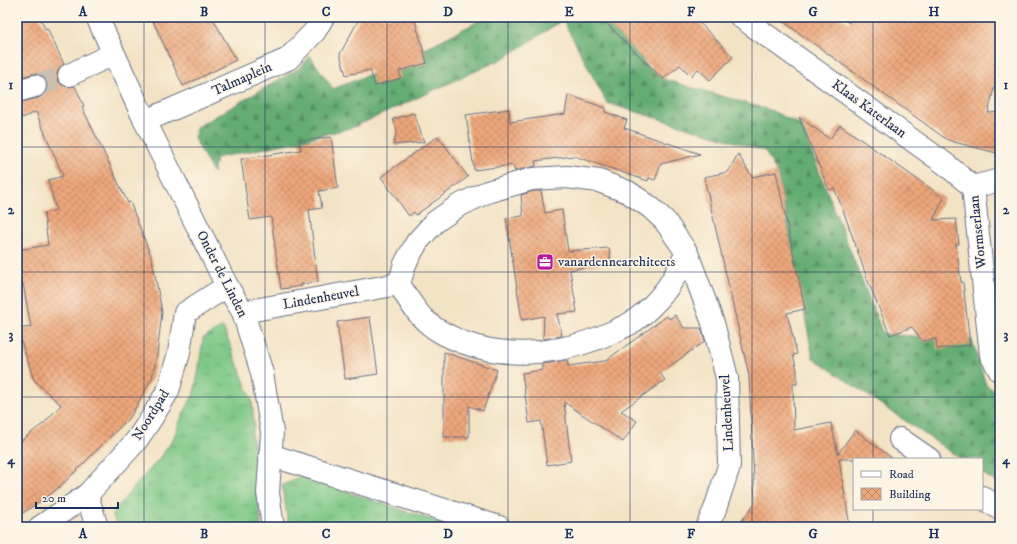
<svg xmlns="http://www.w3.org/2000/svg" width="1017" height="544" font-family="'IM FELL DW Pica',serif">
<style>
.grass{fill:url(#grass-tufts);stroke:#4b7b72}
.forest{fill:url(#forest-firs);stroke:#406e68}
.building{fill:url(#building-cross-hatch)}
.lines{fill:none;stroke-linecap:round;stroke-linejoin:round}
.street-tunnel{stroke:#c8bfb0;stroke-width:22;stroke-dasharray:22 11;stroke-linecap:butt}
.street-casing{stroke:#676e82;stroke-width:24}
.street{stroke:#fff;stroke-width:22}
.grid{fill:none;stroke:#1b2f5e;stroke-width:1;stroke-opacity:0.55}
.labels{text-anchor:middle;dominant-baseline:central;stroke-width:3;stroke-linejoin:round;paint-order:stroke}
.street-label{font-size:14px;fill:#1b2f5e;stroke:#fcf5e5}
.poi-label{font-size:14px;fill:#1b2f5e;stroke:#fcf5e5;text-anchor:start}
.neatline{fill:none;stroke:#1b2f5e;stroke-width:1.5}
.grid-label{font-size:13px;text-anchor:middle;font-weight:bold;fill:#1b2f5e}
</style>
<defs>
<pattern id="grass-tufts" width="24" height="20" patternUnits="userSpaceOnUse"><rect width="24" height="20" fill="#7bc785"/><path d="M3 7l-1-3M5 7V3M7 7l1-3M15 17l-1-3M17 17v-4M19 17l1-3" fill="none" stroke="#64a270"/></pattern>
<pattern id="forest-firs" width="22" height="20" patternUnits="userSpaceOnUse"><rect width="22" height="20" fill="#64ac72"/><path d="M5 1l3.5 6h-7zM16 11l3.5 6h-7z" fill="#528c61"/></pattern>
<pattern id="building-cross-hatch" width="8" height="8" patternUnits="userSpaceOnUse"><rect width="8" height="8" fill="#eea77a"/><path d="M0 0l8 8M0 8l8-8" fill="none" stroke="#c08867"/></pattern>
</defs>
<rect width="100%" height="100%" fill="#fcf5e5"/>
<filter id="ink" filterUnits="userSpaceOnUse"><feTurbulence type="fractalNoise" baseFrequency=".025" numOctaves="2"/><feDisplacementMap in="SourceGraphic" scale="8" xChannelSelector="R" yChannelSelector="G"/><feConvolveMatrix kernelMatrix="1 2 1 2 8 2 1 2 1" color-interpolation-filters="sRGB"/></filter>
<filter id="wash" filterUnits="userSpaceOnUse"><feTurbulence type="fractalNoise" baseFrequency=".012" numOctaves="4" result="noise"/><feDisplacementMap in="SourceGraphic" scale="16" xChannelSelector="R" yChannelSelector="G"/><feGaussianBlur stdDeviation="0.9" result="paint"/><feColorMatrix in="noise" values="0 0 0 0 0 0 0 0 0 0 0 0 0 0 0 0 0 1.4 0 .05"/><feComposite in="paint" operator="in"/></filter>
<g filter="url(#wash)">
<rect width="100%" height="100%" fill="#f3e3c5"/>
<g class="grass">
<polygon points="223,327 252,401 254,425 251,435 258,455 257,481 261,527 117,527 112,513 158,460 173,440 182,416 194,394 198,374 203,338"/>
<polygon points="300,476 453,527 289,527 282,486"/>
</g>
<polygon class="forest" points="487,17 614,17 647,67 666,80 770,110 801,125 883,334 972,340 986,385 1000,394 1000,485 982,473 982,459 961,459 813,358 778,175 765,151 607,103 563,20 504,58 354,127 299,141 216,158 213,173 194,138 197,127 301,67 310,56 333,89 386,68"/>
<g id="blocks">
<g class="building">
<polygon points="17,17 40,17 45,29 47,28 64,64 59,68 57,74 58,81 62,85 68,87 75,86 84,106 82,107 128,203 130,202 152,259 162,312 157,355 152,378 131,416 65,482 51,494 17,517 17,444 44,423 61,405 34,380 17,329 31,327 23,283 17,284 17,250 48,245 44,213 56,210 48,180 63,176 36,112 22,118 17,106 17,103 39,98 44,94 47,89 47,82 44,77 38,74 32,74 17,78"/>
<polygon points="151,17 212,17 236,60 183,86"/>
<polygon points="360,17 414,17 427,63 399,71 401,78 375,86 370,70 346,75 340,54"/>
<polygon points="600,17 694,17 733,57 710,80 698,69 691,76 680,65 663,79"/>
<polygon points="777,17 839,17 849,23 853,17 1000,17 1000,74 997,76 988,113 1000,112 1000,154 954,142 946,139"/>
<polygon points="568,95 606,108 605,112 627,120 624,128 700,154 661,164 655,180 649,178 648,181 574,156 535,161 536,166 515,171 513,165 474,170 466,115 509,109 510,122 565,114"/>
<polygon points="414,113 424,142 393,145 397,131 393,119"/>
<polygon points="799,117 830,139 840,125 944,198 933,220 956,219 959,244 956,244 961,282 963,282 970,345 937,349 936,339 922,341 912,327 890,335 868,281 843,210 834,188 829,190"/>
<polygon points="438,136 468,177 416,215 414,212 409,216 381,177"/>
<polygon points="331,137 338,188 319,191 322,208 309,210 318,282 301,284 302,286 281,289 271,217 250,220 241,159 301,150 299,141"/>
<polygon points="738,154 752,177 776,172 805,309 787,313 797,354 793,355 797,370 797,384 793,384 794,430 831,423 838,454 855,430 893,459 839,459 850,527 737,527 755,503 749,376 704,177 728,172"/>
<polygon points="534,191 541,191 545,213 562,210 568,251 609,248 611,262 570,270 577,312 557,314 562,336 543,339 544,316 522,320 506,218 523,216 521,195"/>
<polygon points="675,315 684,328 701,328 705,341 660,373 665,380 621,411 637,421 623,442 564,402 571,461 547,465 541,421 529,423 522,373 542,370 542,364 567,360 568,366 605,361 667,316 669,319"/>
<polygon points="370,317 378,374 345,379 337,322"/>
<polygon points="444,352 497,370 483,411 469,406 469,437 444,437"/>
</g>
</g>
</g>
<g filter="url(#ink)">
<use href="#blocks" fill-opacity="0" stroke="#676e82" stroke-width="1"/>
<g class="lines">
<polyline class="street-tunnel" points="35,86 69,75"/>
<g class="street-casing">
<g id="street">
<polyline points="97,17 145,121 227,286 243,312 262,373 272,432 268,493 273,527"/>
<polyline points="741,17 944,163 973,187"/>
<polyline points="69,75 113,54"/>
<polyline points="17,91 35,86"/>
<polyline points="145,121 288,59 315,31 323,17"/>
<polyline points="973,187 991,355 1000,371"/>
<polyline points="973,187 1000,180"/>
<path d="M687 253C682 262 677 273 671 282 663 296 645 314 631 323 626 326 620 328 615 331 568 353 512 361 462 342 450 337 438 332 428 323 416 313 407 297 399 284L405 264 417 242 435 222 458 206 487 192 532 179 567 177 599 181 628 192 650 207 665 221 687 253 713 323 727 378 729 466 715 509 707 527"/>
<polyline points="243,312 399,284"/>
<polyline points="900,439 929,459"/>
<polyline points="270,455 499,527"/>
<polyline points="87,495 97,527"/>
<polyline points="982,497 1000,509"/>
<polyline points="40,527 87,495 136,441 151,419 168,391 179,353 185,313 227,286"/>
</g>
</g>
<use href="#street" class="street"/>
</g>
</g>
<path class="grid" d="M144 17V527M265 17V527M387 17V527M508 17V527M630 17V527M752 17V527M873 17V459M17 147H1000M17 272H1000M17 397H1000M873 509V527"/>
<defs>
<g id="office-square" transform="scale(0.9)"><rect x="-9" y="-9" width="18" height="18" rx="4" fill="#b5179e" stroke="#fcf5e5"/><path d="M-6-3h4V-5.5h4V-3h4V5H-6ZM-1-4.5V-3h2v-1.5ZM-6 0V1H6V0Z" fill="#fff"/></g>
</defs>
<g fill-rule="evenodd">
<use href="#office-square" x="545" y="262"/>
</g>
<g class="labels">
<g class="street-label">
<text transform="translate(242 79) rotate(-24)">Talmaplein</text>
<text transform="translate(869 109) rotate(36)">Klaas Katerlaan</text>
<text transform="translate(978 232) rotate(-96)">Wormserlaan</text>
<text transform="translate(222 274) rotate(63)">Onder de Linden</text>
<text transform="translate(321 298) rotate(-10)">Lindenheuvel</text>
<text transform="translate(727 413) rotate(-93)">Lindenheuvel</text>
<text transform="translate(151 415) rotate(-58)">Noordpad</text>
</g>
<g class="poi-label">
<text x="558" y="262">vanardennearchitects</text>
</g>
</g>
<rect width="1017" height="544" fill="none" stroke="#fcf5e5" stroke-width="44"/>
<rect x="853" y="458" width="130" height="52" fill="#fcf5e5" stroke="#a2a6af"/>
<rect x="861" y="471" width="20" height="6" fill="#ffffff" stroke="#a2a6af"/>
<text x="889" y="478" font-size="12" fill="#1b2f5e">Road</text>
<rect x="861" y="488" width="20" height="12" fill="url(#building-cross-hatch)" stroke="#a2a6af"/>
<text x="889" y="498" font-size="12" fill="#1b2f5e">Building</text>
<path d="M36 502v6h82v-6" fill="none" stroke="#1b2f5e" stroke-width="2"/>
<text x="42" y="502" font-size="12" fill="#1b2f5e" stroke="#fcf5e5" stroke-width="3" paint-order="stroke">20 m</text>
<rect x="22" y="22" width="973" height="500" class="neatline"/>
<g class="grid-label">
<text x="83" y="16">A</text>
<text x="204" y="16">B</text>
<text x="326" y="16">C</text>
<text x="448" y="16">D</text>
<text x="569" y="16">E</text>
<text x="691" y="16">F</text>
<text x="813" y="16">G</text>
<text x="934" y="16">H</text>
<text x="11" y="89">1</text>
<text x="1006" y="89">1</text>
<text x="11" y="214">2</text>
<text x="1006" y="214">2</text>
<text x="11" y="339">3</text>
<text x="1006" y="339">3</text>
<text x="11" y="464">4</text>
<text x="1006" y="464">4</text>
<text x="83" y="538">A</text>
<text x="204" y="538">B</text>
<text x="326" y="538">C</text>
<text x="448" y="538">D</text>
<text x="569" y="538">E</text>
<text x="691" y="538">F</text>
<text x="813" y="538">G</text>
<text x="934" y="538">H</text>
</g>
</svg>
